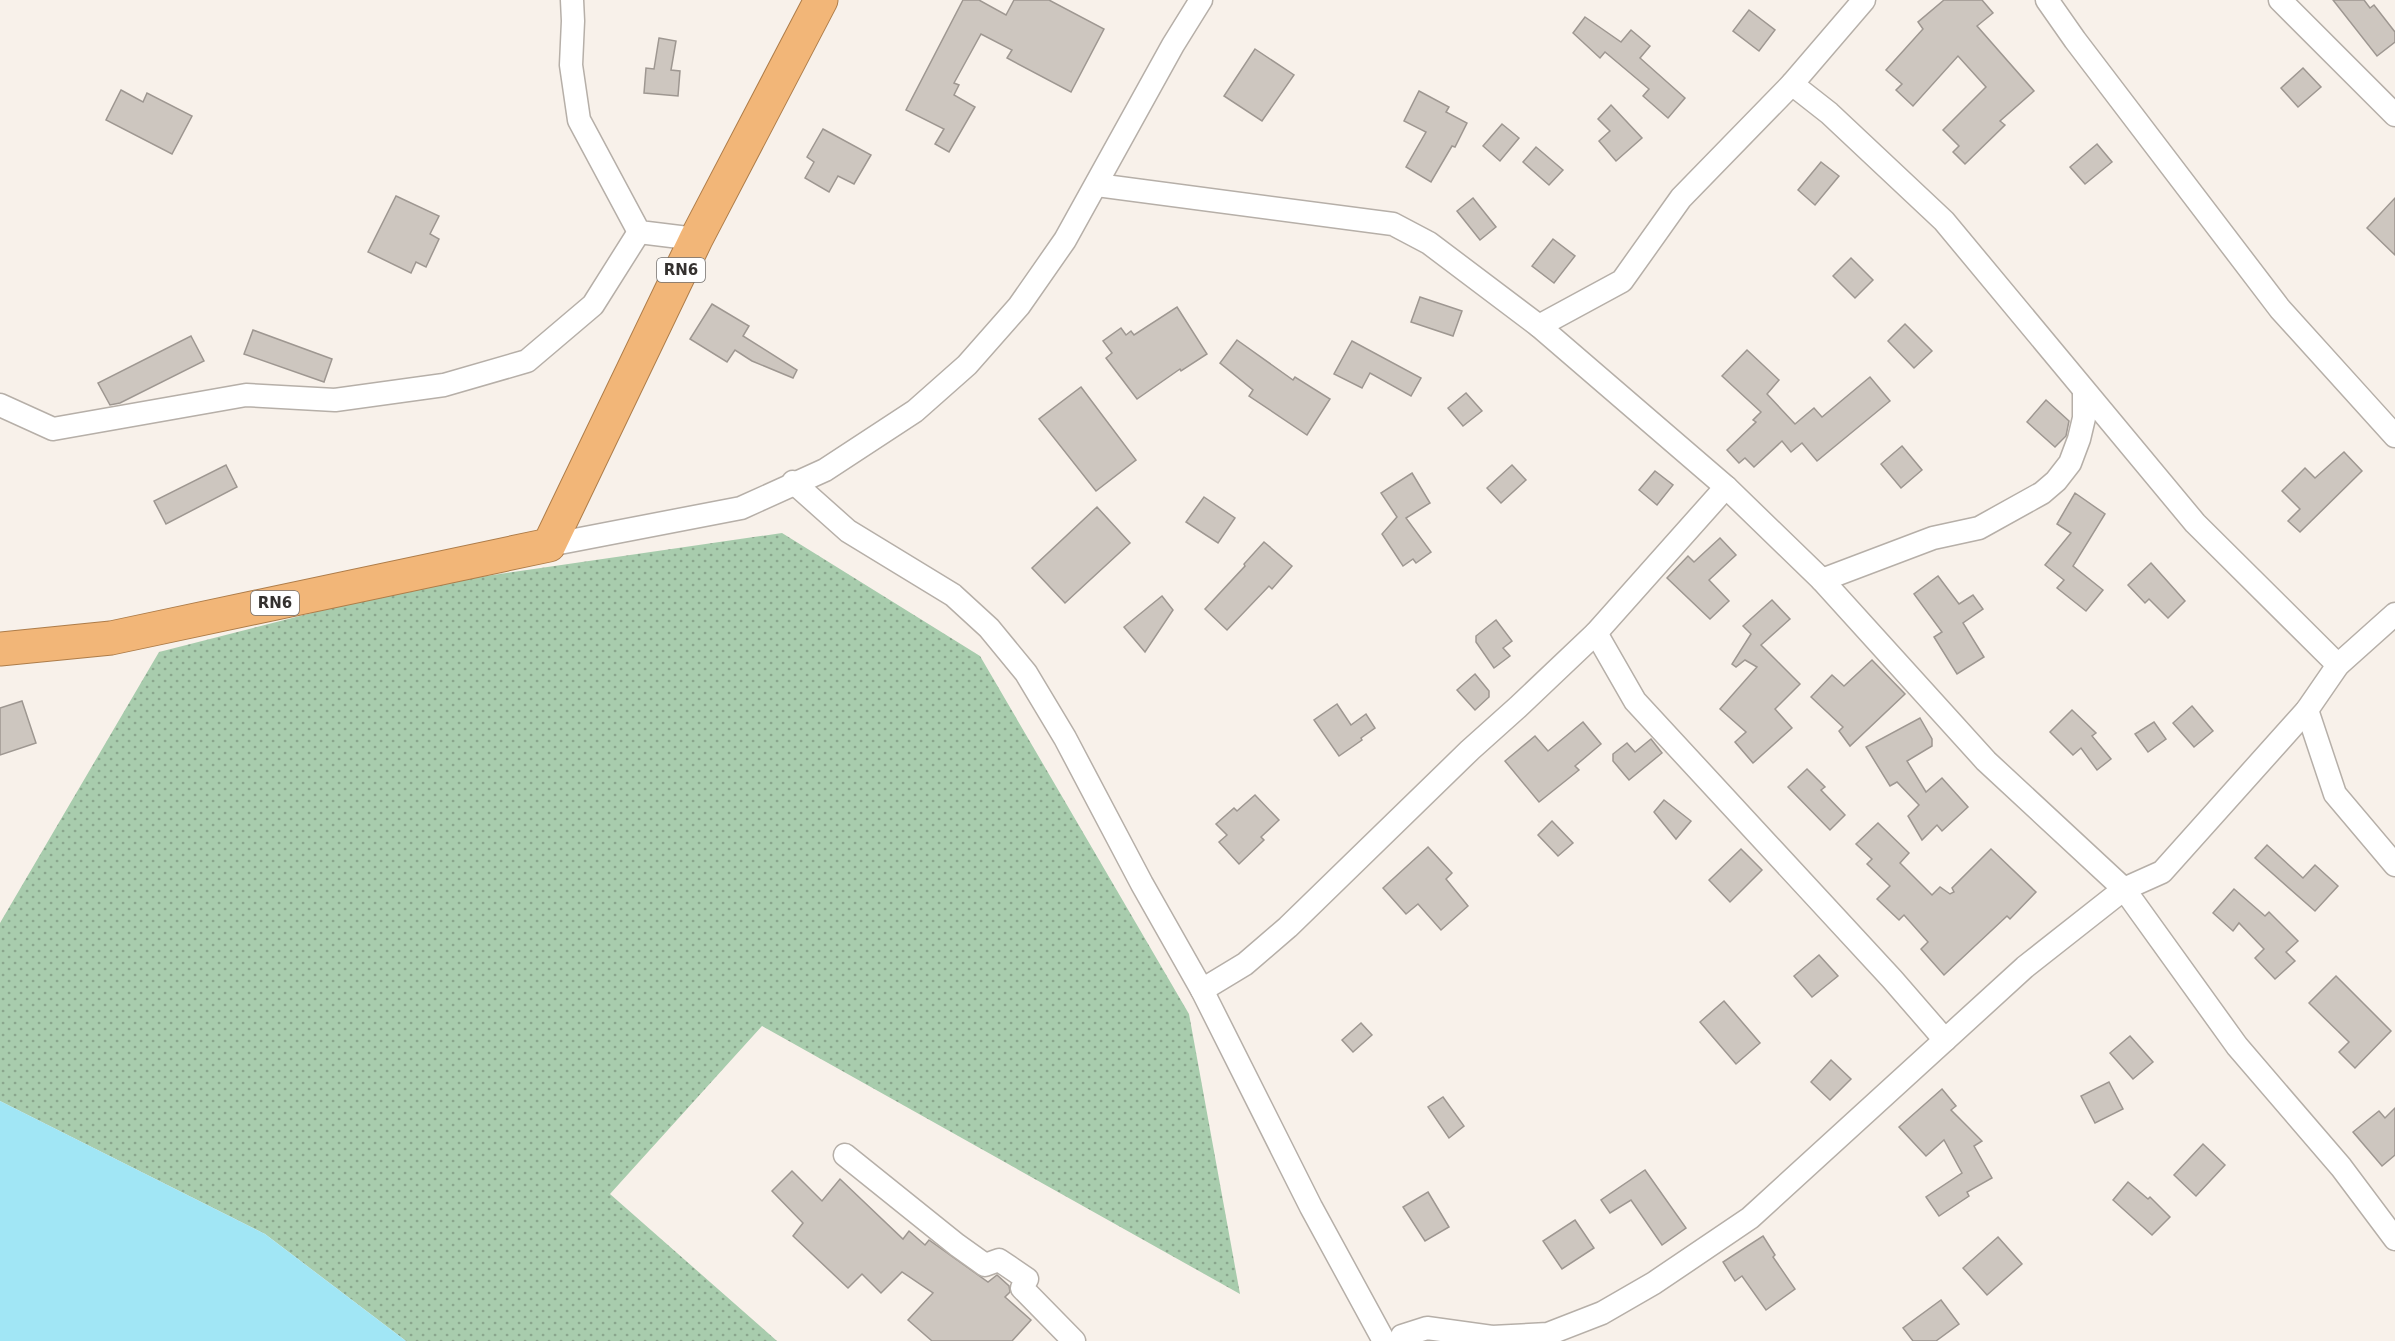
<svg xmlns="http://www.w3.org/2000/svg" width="2395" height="1341" font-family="'DejaVu Sans',sans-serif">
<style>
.grass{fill:url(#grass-dots)}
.water{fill:#a1e6f5}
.building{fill:#cdc6bf;stroke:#9e9791;stroke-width:1.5}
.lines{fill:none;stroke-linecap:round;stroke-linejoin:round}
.minor-casing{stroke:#b6afa8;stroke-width:25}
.trunk-casing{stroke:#ad7c49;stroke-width:35}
.minor{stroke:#fff;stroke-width:22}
.trunk{stroke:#f2b678;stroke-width:33}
.labels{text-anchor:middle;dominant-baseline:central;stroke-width:4.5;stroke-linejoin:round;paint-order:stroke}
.shield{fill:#fff;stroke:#716f6d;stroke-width:1.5}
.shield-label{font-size:15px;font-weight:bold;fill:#34312f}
</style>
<defs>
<pattern id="grass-dots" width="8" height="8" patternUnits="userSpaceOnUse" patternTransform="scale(1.5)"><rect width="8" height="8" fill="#a8ccad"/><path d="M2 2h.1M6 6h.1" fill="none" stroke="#8aa68d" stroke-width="1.8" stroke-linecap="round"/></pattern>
</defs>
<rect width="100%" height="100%" fill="#f8f1ea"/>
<polygon class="grass" points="782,533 980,656 1189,1014 1240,1294 762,1026 610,1194 777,1341 406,1341 265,1234 0,1101 0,923 159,652 417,586"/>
<polygon class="water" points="0,1101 265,1234 406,1341 0,1341"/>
<g class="building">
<polygon points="963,0 979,0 1006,15 1014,0 1049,0 1104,29 1071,92 1007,58 1012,50 981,34 954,83 959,85 954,95 975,107 949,152 935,144 944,129 906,110"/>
<polygon points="1944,0 1982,0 1993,13 1977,26 2034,91 2000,121 2005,125 1965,164 1953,152 1959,146 1943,130 1986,87 1958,56 1913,106 1896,90 1902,84 1886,70 1923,29 1918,22"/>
<polygon points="2333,0 2364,0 2370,8 2374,5 2395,32 2395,42 2377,56"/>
<polygon points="1749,10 1775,30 1759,51 1733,31"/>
<polygon points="1585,17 1621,42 1631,30 1650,46 1640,58 1685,98 1668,118 1643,96 1649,89 1605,52 1600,58 1573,33"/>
<polygon points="659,38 676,41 671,70 680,71 678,96 644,93 646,68 654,69"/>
<polygon points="1255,49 1294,75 1262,121 1224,96"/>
<polygon points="2303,68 2321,87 2298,107 2281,88"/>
<polygon points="121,90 143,102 147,93 192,116 172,154 106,120"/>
<polygon points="1419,91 1449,107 1446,112 1467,123 1455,147 1452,146 1431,182 1406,167 1426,132 1404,121"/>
<polygon points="1611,105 1642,138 1616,161 1599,141 1610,131 1598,119"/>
<polygon points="1502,124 1519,138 1500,161 1483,146"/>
<polygon points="823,129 871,155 854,184 838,176 829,192 805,178 814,162 807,157"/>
<polygon points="2097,144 2112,162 2085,184 2070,167"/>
<polygon points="1536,147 1563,170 1549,185 1523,162"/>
<polygon points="1821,162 1839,176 1815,205 1798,190"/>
<polygon points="396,196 439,216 430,234 439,239 426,267 416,262 411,273 368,252"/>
<polygon points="1473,198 1496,227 1480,240 1457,211"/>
<polygon points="2395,198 2395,255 2367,228"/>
<polygon points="1553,239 1575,256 1554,283 1532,266"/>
<polygon points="1851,258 1873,280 1855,298 1833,276"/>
<polygon points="1420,297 1462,311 1453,336 1411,322"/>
<polygon points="712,304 749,326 743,336 797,370 793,378 752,361 735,350 727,362 690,339"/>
<polygon points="1177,307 1207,354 1181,371 1180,369 1137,399 1106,358 1112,353 1103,341 1121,328 1126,335 1131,331 1134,335"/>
<polygon points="1905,324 1932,351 1914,368 1888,341"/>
<polygon points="253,330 332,359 324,382 244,354"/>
<polygon points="191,336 204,361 120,403 110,405 98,383"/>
<polygon points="1237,340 1293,380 1295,377 1330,399 1307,435 1249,396 1253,390 1220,363"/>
<polygon points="1352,341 1421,378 1411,396 1370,373 1362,388 1334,374"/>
<polygon points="1747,350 1779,380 1767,394 1795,424 1814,408 1822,417 1870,377 1890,401 1817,461 1802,443 1791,452 1782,441 1754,467 1745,458 1739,463 1727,450 1756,422 1753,420 1761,412 1722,376"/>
<polygon points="1081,387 1136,460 1096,491 1039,419"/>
<polygon points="1466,393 1482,411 1463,426 1448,408"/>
<polygon points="2046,400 2069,421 2066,436 2055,447 2027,422"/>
<polygon points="1902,446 1922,470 1901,488 1881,464"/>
<polygon points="2344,452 2362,471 2300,532 2288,521 2300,509 2282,491 2305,468 2315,478"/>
<polygon points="226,465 237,487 166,524 154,501"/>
<polygon points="1512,465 1526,480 1501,503 1487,488"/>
<polygon points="1655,471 1673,485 1657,505 1639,490"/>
<polygon points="1412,473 1430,503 1406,518 1431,552 1416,563 1413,559 1403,566 1382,534 1397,517 1381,493"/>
<polygon points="2075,493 2105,514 2073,566 2103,590 2086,611 2057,588 2064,580 2045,565 2071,533 2057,524"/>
<polygon points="1204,497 1235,518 1218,543 1186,522"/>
<polygon points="1097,507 1130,543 1065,603 1032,568"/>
<polygon points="1720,538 1736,555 1709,580 1729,601 1710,619 1667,578 1688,556 1694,562"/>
<polygon points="1264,542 1292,566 1272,589 1269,586 1227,630 1205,609 1245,566 1244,564"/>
<polygon points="2151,563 2185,601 2168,618 2149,599 2145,603 2128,585"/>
<polygon points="1938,576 1959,604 1973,595 1983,609 1963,623 1984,657 1957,674 1934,637 1942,632 1914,594"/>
<polygon points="1162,596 1173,610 1145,652 1124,627"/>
<polygon points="1772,600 1790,619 1761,645 1800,684 1775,709 1792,728 1753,763 1735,742 1746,732 1720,709 1757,667 1745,660 1736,667 1732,664 1751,634 1743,626"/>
<polygon points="1496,620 1512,641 1503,648 1510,656 1494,668 1476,642 1476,636"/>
<polygon points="1872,660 1905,694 1850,746 1839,731 1843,727 1811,697 1832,675 1844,686"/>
<polygon points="1475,674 1489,691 1489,697 1475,710 1457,690"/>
<polygon points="22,701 36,743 0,755 0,708"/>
<polygon points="1337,704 1351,725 1366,714 1375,728 1361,738 1362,740 1339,756 1314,720"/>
<polygon points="2192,706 2213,731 2194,747 2173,723"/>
<polygon points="2072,710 2096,733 2092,736 2111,759 2097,770 2081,748 2073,755 2050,732"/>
<polygon points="1920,718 1932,739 1932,746 1907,761 1926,792 1942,778 1968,807 1942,831 1937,825 1922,840 1908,816 1919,805 1897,782 1890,786 1866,747"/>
<polygon points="1583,722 1601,744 1575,766 1579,770 1539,802 1505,761 1535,736 1548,751"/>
<polygon points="2154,722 2166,739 2148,752 2135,734"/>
<polygon points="1651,739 1662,753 1629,780 1613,761 1613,754 1627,743 1635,752"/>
<polygon points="1807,769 1825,787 1821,790 1845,815 1830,830 1788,787"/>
<polygon points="1255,795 1279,820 1261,837 1264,840 1239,864 1219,842 1227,835 1216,824 1234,808 1237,811"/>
<polygon points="1664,800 1691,821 1676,839 1654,812"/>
<polygon points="1552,821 1573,843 1558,856 1538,835"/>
<polygon points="1878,823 1909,853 1900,863 1932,895 1940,887 1950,894 1954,892 1952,888 1991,849 2036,892 2010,919 2007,916 1944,975 1921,949 1928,942 1904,915 1899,920 1877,899 1890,886 1867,864 1872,859 1856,844"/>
<polygon points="2267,845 2303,878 2315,865 2338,886 2315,911 2255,858"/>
<polygon points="1428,847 1452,873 1446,879 1468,906 1441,930 1418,904 1406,914 1383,888"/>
<polygon points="1741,849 1762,870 1730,902 1709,880"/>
<polygon points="2234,889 2265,916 2269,912 2298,941 2286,952 2295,961 2275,979 2255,958 2264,949 2239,923 2233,931 2213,913"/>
<polygon points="1819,955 1838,976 1812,997 1794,976"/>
<polygon points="2336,976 2391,1031 2355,1068 2339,1052 2349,1042 2309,1003"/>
<polygon points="1724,1001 1760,1043 1736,1064 1700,1022"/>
<polygon points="1361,1023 1372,1035 1353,1052 1342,1040"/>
<polygon points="2130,1036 2153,1062 2133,1079 2110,1053"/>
<polygon points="1831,1060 1851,1079 1830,1100 1811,1082"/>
<polygon points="2109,1082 2123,1109 2095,1123 2081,1096"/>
<polygon points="1942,1089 1956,1106 1951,1110 1982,1141 1974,1146 1992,1178 1967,1192 1969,1196 1939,1216 1926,1197 1962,1173 1944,1140 1926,1156 1899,1127"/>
<polygon points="1443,1097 1464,1126 1449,1138 1428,1107"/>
<polygon points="2395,1108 2395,1155 2382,1166 2353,1132 2379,1111 2385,1118"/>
<polygon points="2203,1144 2225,1165 2196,1196 2174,1175"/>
<polygon points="1645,1170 1686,1228 1662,1245 1631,1200 1610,1213 1601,1200"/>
<polygon points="792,1171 822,1201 840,1179 903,1239 909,1231 925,1245 929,1240 988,1282 997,1275 1009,1286 1010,1292 1005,1297 1031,1320 1012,1341 932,1341 908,1320 933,1293 902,1272 881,1293 862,1274 848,1288 793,1236 803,1223 772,1191"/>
<polygon points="2128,1182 2148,1199 2150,1197 2170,1217 2152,1235 2113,1200"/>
<polygon points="1428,1192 1449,1227 1425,1241 1403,1207"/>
<polygon points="1575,1220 1594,1248 1562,1269 1543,1241"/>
<polygon points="1763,1236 1775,1255 1773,1257 1795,1289 1766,1310 1742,1276 1735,1281 1723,1262"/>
<polygon points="1998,1237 2022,1264 1987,1295 1963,1268"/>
<polygon points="1941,1300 1959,1324 1936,1341 1913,1341 1903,1328"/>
</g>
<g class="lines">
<g class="minor-casing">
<g id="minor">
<polyline points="572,0 573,21 571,65 579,120 639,232 696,239"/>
<polyline points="2047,0 2075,40 2280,309 2395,436"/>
<polyline points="2280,0 2395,115"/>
<polyline points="1792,84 1829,113 1944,221 2195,523 2338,665"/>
<polyline points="1097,185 1393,224 1429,243 1539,326 1622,281 1681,198 1792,84 1864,0"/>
<polyline points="1539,326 1726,487 1822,580 1986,761 2124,889 2237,1046 2341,1167 2395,1239"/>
<polyline points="0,405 53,429 246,395 335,400 444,385 527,361 593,305 639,232"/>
<polyline points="793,482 848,531 953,595 989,628 1026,673 1065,738 1142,884 1202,990 1311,1207 1384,1341"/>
<polyline points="549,545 741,508 825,470 915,411 967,365 1019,306 1065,240 1173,45 1201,0"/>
<polyline points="1822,580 1933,538 1979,528 2042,493 2056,481 2070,463 2079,439 2084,418 2084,392"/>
<polyline points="1596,633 1635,701 1892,979 1945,1040"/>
<polyline points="2307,710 2335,794 2395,865"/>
<polyline points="1202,990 1245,964 1288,927 1470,750 1518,707 1596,633 1726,487"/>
<polyline points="845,1155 957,1245 985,1265 999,1260 1027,1279 1022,1288 1074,1341"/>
<polyline points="1402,1336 1427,1328 1492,1337 1548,1334 1602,1313 1654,1283 1750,1218 2025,967 2124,889 2162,872 2307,710 2338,665 2395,614"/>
</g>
</g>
<g class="trunk-casing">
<polyline id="trunk" points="0,649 111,638 549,545 696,239 821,0"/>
</g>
<use href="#minor" class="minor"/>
<use href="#trunk" class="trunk"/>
</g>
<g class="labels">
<g class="shield">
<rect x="657" y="258" width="48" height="24" rx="4.5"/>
<rect x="251" y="591" width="48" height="24" rx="4.5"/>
</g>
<g class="shield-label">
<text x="681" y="270">RN6</text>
<text x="275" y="603">RN6</text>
</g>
</g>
</svg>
